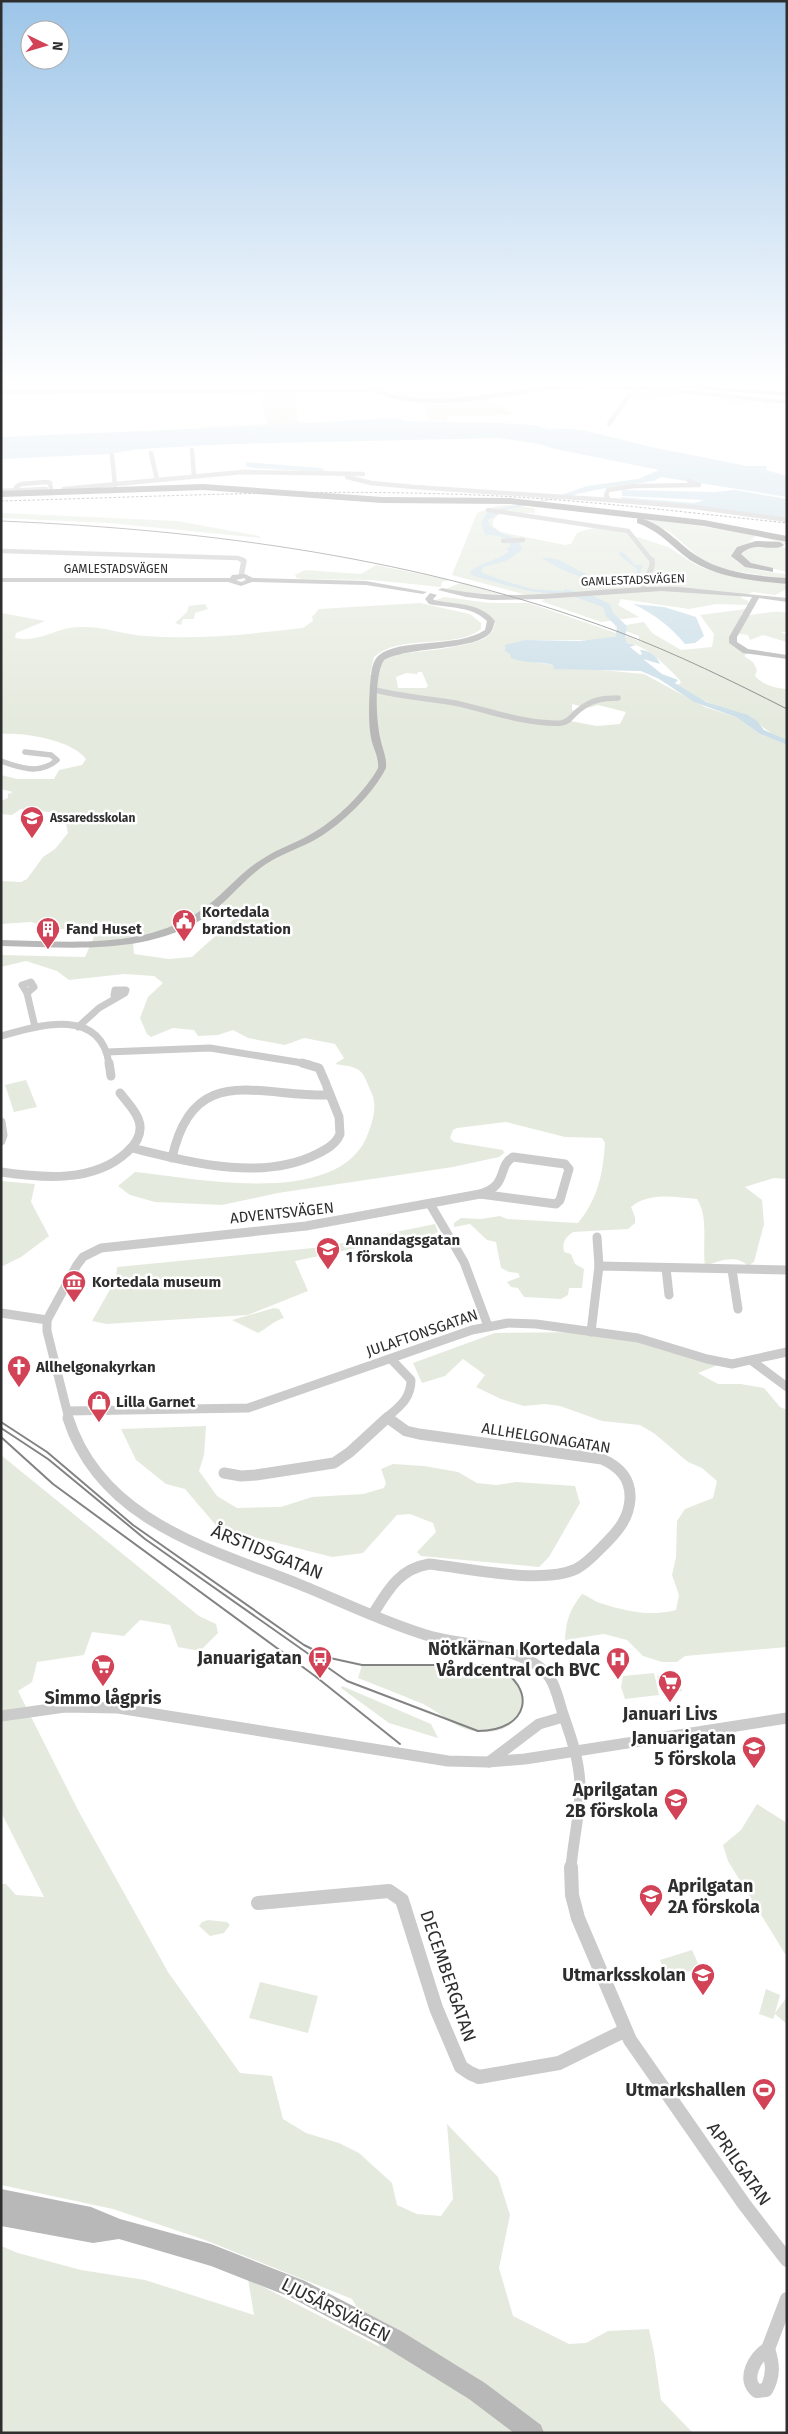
<svg xmlns="http://www.w3.org/2000/svg" width="788" height="2434" font-family="'Fira Sans',sans-serif">
<style>
.green{fill:#e5eade;fill-rule:evenodd}
.water{fill:#ccdfe8}
.lines{fill:none;stroke-linecap:round;stroke-linejoin:round}
.stream{stroke:#ccdfe8;stroke-width:1}
.river{fill:#ccdfe8;fill-rule:evenodd}
.street-far5{stroke:#cbcbcb;stroke-width:4.5}
.street-far4{stroke:#cbcbcb;stroke-width:5.5}
.street-far3{stroke:#cbcbcb;stroke-width:7}
.street-far2{stroke:#cbcbcb;stroke-width:9}
.street-far1{stroke:#cbcbcb;stroke-width:11}
.street{stroke:#cbcbcb;stroke-width:14}
.secondary{fill:#b8b8b8;fill-rule:evenodd}
.highway{fill:#959595;fill-rule:evenodd}
.tram-far1{stroke:#838383;stroke-width:1}
.tram{stroke:#838383;stroke-width:2}
.rail{stroke:#838383;stroke-width:1;stroke-dasharray:2.5 2;stroke-linecap:butt}
.labels{text-anchor:middle;dominant-baseline:central;stroke-width:5;stroke-linejoin:round;paint-order:stroke}
.far-street-label{font-size:12px;fill:#2e2e2e;stroke:#fff}
.far-poi-label{font-size:12px;font-weight:bold;fill:#2e2e2e;stroke:#fff;text-anchor:start}
.poi-label{font-size:15px;font-weight:bold;fill:#2e2e2e;stroke:#fff;text-anchor:start}
.street-label{font-size:15px;fill:#2e2e2e;stroke:#fff}
.near-street-label{font-size:18px;fill:#2e2e2e;stroke:#fff}
.near-poi-label{font-size:18px;font-weight:bold;fill:#2e2e2e;stroke:#fff;text-anchor:end}
</style>
<rect width="100%" height="100%" fill="#fff"/>
<g class="green">
<polygon points="428,385 640,385 755,396 677,394 767,402 785,407 767,406 762,410 765,403 743,401 741,404 756,406 715,403 741,401 716,399 714,401 714,397 674,394 672,396 658,395 657,398 644,401 632,397 638,388 555,386 470,391 444,398 399,395 395,394 391,388 396,388 396,392 410,394 413,392 411,389 400,386"/>
<polygon points="264,394 290,394 289,396 294,398 298,420 304,423 300,427 291,423 280,425 196,430 201,427 268,424 262,405"/>
<polygon points="484,397 516,415 446,416 448,421 428,420 425,405 421,402"/>
<polygon points="511,505 534,508 535,513 500,513 493,520 493,526 501,532 565,545 571,544 577,533 582,531 594,528 616,530 668,547 696,565 709,570 745,579 785,583 787,589 775,595 753,592 740,597 748,601 749,605 716,604 689,609 621,599 618,605 639,617 601,622 541,601 545,600 452,575 477,513 497,506"/>
<polygon points="1,513 177,521 259,536 261,538 109,523 1,518"/>
<path d="M641 518 734 531 756 536 749 542 775 541 760 536 787 543V545L777 543 737 548 732 554C738 571 771 572 787 574V579L727 570 702 560 670 532Z"/>
<polygon points="777,546 787,548 787,572 746,562 740,553 747,548"/>
<polygon points="376,565 449,580 442,582 441,587 372,580 303,579 297,578 295,575 305,570 361,574"/>
<polygon points="460,583 502,594 463,593 446,589"/>
<path d="M444 597 490 603H529L616 633 617 636 606 640H526L535 662 553 665 554 669 579 668 644 674 705 707 736 717 760 734 787 745V1179L774 1178 745 1187 762 1200 764 1224 754 1262 748 1266C736 1254 720 1261 705 1266 702 1245 709 1217 697 1199 675 1197 649 1192 631 1207L635 1217V1223L628 1229 573 1232C565 1238 562 1242 564 1252L571 1254 575 1264 584 1269 582 1288H569L568 1295 561 1299 524 1297 518 1288 511 1287 507 1282 520 1277 518 1273 509 1272 501 1268 496 1242 487 1240 470 1224 454 1227V1223L461 1218 481 1219 500 1216 507 1219 578 1223C598 1199 603 1173 605 1143L602 1138 565 1137 506 1122 457 1128 453 1130 450 1138 454 1142 503 1150 504 1153 499 1157 453 1167 278 1193 222 1205 155 1202 130 1195 118 1186 135 1172C196 1178 343 1210 369 1131 373 1120 377 1105 372 1094 361 1069 364 1068 335 1064L344 1058 335 1044 304 1038 285 1045 248 1038 233 1030 218 1035 198 1036 194 1030 173 1028 151 1037 147 1034 140 1018 148 997 163 983 154 976 124 974 69 980 57 971 26 961 1 967V955L85 957 94 937 90 932 82 929H54L31 922 1 924V881L21 882 27 879 43 857 55 849 68 833 66 824 49 812 21 809 12 815 1 814V801L8 798V794L13 792 1 789V775L17 779H54L59 770 82 765 86 759C72 740 24 732 1 734V613L45 621 16 633 15 638C42 643 55 627 81 627 103 626 125 635 146 636 199 640 251 634 303 628L313 621 312 617 319 609 420 603 470 614 481 623V629C456 650 400 633 374 657L370 675 379 674 383 661 389 655C411 652 473 648 488 636 493 632 494 628 495 622L486 613 436 600ZM418 672H422L428 686 426 688H398L396 677 406 673 417 674ZM572 704 587 708 598 705 626 712 620 724 597 726 570 721 576 712 572 710ZM220 904 243 911 192 957 169 959 134 954 133 942 188 928Z"/>
<polygon points="205,604 208,609 195,613 194,619 183,619 181,625 175,623 187,612 189,606"/>
<path d="M746 609 741 615C756 616 774 609 787 613V632H781L787 635V642L763 635 750 640 748 635 735 633 732 639 748 653 744 656 753 662 757 670 755 676C763 685 775 688 787 689V740C770 736 762 724 747 717 735 710 721 708 707 702 697 698 687 691 677 685L681 683 679 679C666 666 647 645 627 643L625 637 627 636 639 641V636L615 627 644 622 652 633 681 650 712 647 714 634 700 615Z"/>
<polygon points="26,1080 37,1107 14,1112 5,1085"/>
<polygon points="1,1181 35,1184 31,1202 49,1236 21,1257 1,1267"/>
<polygon points="435,1224 438,1232 422,1239 409,1237 295,1261 308,1291 248,1315 106,1324 92,1321 116,1279 117,1267 323,1247"/>
<path d="M274 1308 279 1309 284 1318C273 1321 268 1328 258 1333L232 1320Z"/>
<path d="M591 1332 657 1343 718 1365 698 1373 718 1384H741L764 1388 780 1407 787 1410V1647L685 1656 677 1662H662L643 1656 627 1640 604 1634 565 1640C566 1620 570 1609 582 1594 589 1596 593 1601 600 1603 625 1611 649 1617 676 1610L679 1595 672 1575 676 1557 677 1521 685 1509 713 1498 717 1481 702 1468 688 1462 655 1434 640 1425 602 1421 560 1406 545 1404 524 1406 501 1399 476 1387 485 1375 463 1359 445 1376 422 1383 413 1363 495 1333Z"/>
<polygon points="206,1426 204,1455 199,1471 217,1496 237,1508 281,1507 312,1497 363,1494 384,1488 386,1483 381,1469 393,1464 424,1466 458,1472 477,1483 496,1485 516,1482 575,1486 580,1503 549,1557 539,1567 421,1556 417,1552 436,1532 433,1523 410,1514 397,1515 363,1553 332,1557 250,1536 220,1530 185,1489 166,1484 136,1460 121,1429"/>
<polygon points="1,1455 199,1616 216,1624 218,1633 200,1651 178,1647 170,1625 140,1620 124,1636 92,1632 84,1655 37,1662 32,1682 18,1691 79,1812 168,1972 240,2073 272,2076 283,2119 306,2133 339,2143 359,2153 392,2183 397,2205 417,2214 441,2216 453,2199 447,2124 498,2177 510,2215 499,2268 513,2316 569,2344 586,2343 608,2331 649,2329 654,2352 661,2400 693,2433 1,2433 1,2246 18,2253 81,2270 145,2280 254,2315 248,2279 380,2347 352,2299 205,2240 113,2209 1,2185 1,1884 6,1884 16,1895 44,1897 1,1812"/>
<path d="M362 1665H494C536 1679 531 1732 485 1732 457 1732 445 1715 423 1704 402 1695 380 1687 358 1678Z"/>
<polygon points="654,1673 659,1695 625,1699 621,1687 623,1676"/>
<polygon points="678,1674 682,1691 662,1693 657,1676"/>
<polygon points="342,1686 431,1724 438,1738 389,1723 341,1688"/>
<polygon points="757,1804 787,1823 787,1957 728,1861 723,1845 741,1830"/>
<polygon points="208,1920 227,1922 230,1925 224,1933 210,1936 199,1926 202,1922"/>
<polygon points="692,1950 700,1968 667,1978 660,1960"/>
<polygon points="260,1982 318,1996 308,2033 249,2018"/>
<polygon points="766,1989 780,1995 775,2013 787,1997 787,2024 775,2014 773,2019 759,2014"/>
</g>
<g class="water">
<path d="M396 418 405 421 498 423 533 425 550 430 556 428 583 430 651 447 747 466H767L766 470 787 476V497L661 477 654 481 600 489 506 510 488 520 489 525 501 533 518 539 522 550 506 561 483 567 481 572 501 580 532 589 575 592C542 599 503 584 471 575L470 572C481 561 496 562 508 552L507 548 511 546C507 536 495 535 485 535L481 523 486 514 496 509 553 498 587 486 638 479 659 470 555 449 539 444 499 438 233 444 140 449 109 454 1 459V437L280 425 291 423 300 427 304 423Z"/>
<polygon points="622,490 714,492 735,490 787,499 787,520 622,500 621,497 694,503 704,500 622,496"/>
<path d="M619 552 624 553 635 565H643L639 576C610 591 567 575 542 558 558 555 573 569 586 574 597 578 610 579 622 578 629 577 634 577 638 570L619 555Z"/>
<path d="M633 604 664 607 696 617 704 636 695 643 685 644C670 626 654 614 633 604Z"/>
<path d="M613 637H625L627 643 636 645 630 647 640 655 642 654 640 650C649 650 657 656 660 664L643 659 662 674 678 680 675 683 706 702 748 715 757 721 764 730 787 740V745L760 734 736 717 694 702 659 679 641 671 554 669 553 665C540 661 524 664 511 658L510 654 505 651V645L526 640 579 641Z"/>
</g>
<g class="lines">
<polyline class="stream" points="269,396 289,420 304,427"/>
<g class="river">
<polygon points="246,462 321,468 325,470 321,472 253,468 246,466"/>
<polygon points="564,589 591,595 610,604 613,613 627,626 624,645 631,650 631,654 625,654 614,646 617,627 606,616 603,607 564,593"/>
</g>
<g class="street-far5">
<polyline points="609,424 634,389"/>
<polyline points="192,450 194,476"/>
<polyline points="151,453 157,480"/>
<polyline points="112,455 115,485"/>
<polyline points="347,477 371,483 414,487 609,500"/>
<polyline points="689,481 699,485 634,486 608,490 606,495 609,500 694,507 787,520"/>
<polyline points="64,489 242,472 363,474"/>
<polyline points="16,490 16,487 21,484 47,482 50,483 51,489"/>
<polyline points="1,491 46,489"/>
<polyline points="488,510 628,531 652,561"/>
<polyline points="503,541 523,540"/>
<polyline points="1,551 238,558 244,561"/>
</g>
<g class="street-far4">
<polyline points="241,576 244,561 242,560"/>
<polyline points="643,589 652,566 652,560"/>
<path d="M375 690C403 697 427 698 455 703 488 710 527 725 561 723 570 722 572 715 579 710 591 700 602 698 618 698"/>
<path d="M1 761C20 768 40 775 57 760L51 755 25 752"/>
</g>
<g class="street-far3">
<polygon points="31,982 34,987 27,993 22,985"/>
<polyline points="27,993 35,1027"/>
<polyline points="78,1027 99,1008 125,993 126,990 115,990 114,995 117,997"/>
<path d="M1 1036C40 1025 101 1007 109 1064"/>
<polyline points="107,1052 210,1048 309,1064"/>
</g>
<g class="street-far2">
<polyline points="109,1063 111,1076"/>
<polyline points="302,1063 319,1068 326,1084"/>
<polyline points="1,1122 3,1135 1,1141"/>
<path d="M132 1148C190 1162 261 1182 317 1154 327 1149 336 1144 340 1134L339 1117 327 1087"/>
<path d="M513 1157 565 1164 569 1169 560 1200 556 1204 480 1194C509 1186 497 1166 513 1157Z"/>
<path d="M172 1158C193 1061 258 1097 330 1095"/>
<path d="M1 1172C42 1178 94 1183 127 1152 135 1145 141 1137 140 1126 139 1114 127 1102 120 1093"/>
<polyline points="430,1204 464,1262 488,1326"/>
<polyline points="597,1237 599,1266"/>
<polyline points="666,1268 669,1295"/>
<polyline points="732,1270 738,1309"/>
<polyline points="1,1313 47,1320"/>
<polyline points="47,1320 47,1331 69,1419"/>
<polyline points="47,1320 77,1265 83,1257 101,1248 306,1226 480,1194"/>
<polyline points="591,1332 599,1266 787,1270"/>
<polyline points="752,1361 787,1387"/>
<polyline points="68,1411 248,1408 472,1330 508,1323 536,1324 638,1338 707,1359 732,1364 787,1352"/>
<polyline points="387,1417 390,1419"/>
<path d="M385 1419C399 1407 411 1399 411 1380L391 1359"/>
</g>
<g class="street-far1">
<path d="M68 1418C101 1522 211 1549 301 1585 343 1602 383 1622 426 1635 461 1646 527 1645 550 1678 556 1687 559 1702 563 1714 571 1737 580 1762 580 1788 580 1815 573 1841 571 1868"/>
<polyline points="224,1473 241,1476 256,1475 334,1463 350,1452 387,1418"/>
<path d="M373 1614C388 1590 399 1569 429 1564 467 1568 541 1585 576 1569 588 1563 598 1551 607 1542 619 1530 629 1517 630 1499 631 1479 620 1467 602 1459L419 1434 406 1431 388 1418"/>
<polyline points="1,1716 65,1707 118,1708 448,1761 488,1762 525,1759 787,1718"/>
<polyline points="489,1762 539,1724 563,1717"/>
</g>
<g class="street">
<polyline points="571,1867 572,1895 578,1918 630,2040 744,2204 787,2260"/>
<polyline points="258,1903 389,1891 402,1900 436,2008 461,2067 470,2073 479,2077 559,2063 624,2031"/>
<path d="M768 2349C773 2364 774 2376 766 2390L757 2391C742 2380 755 2356 768 2349Z"/>
<polyline points="768,2349 787,2299"/>
</g>
<g class="secondary">
<path d="M378 385 388 389 382 391C444 410 508 387 571 385 643 383 715 394 787 400V404C715 397 642 386 570 389 516 391 461 409 407 401 396 400 385 396 374 392L1 394V390L366 389Z"/>
<path d="M245 574 253 578 366 581 427 592 423 594 366 585 252 582 241 586 228 582H1V578H230L232 575ZM244 578 246 580 241 582 236 580Z"/>
<path d="M679 587 787 598V602L759 598 737 637V642L748 649 787 655V659L743 653 729 643V637L752 597 661 591 542 599 491 600 466 597 438 590 442 588C521 605 599 585 679 587Z"/>
<path d="M430 593 437 595 433 599 434 600C456 605 480 602 495 621 494 624 493 629 491 632 477 651 409 646 384 660 374 677 376 718 380 737 382 748 387 757 386 768 374 793 342 824 318 838 303 847 286 852 271 861 245 876 229 902 204 918 144 956 69 947 1 946V940C67 941 139 950 197 913 222 898 238 873 264 858 279 848 296 843 311 834 334 822 366 791 378 768 379 757 373 748 371 738 368 721 369 702 370 685 371 676 371 663 378 656 400 637 456 649 485 630L487 621C472 606 449 608 429 604L425 599Z"/>
<polygon points="1,2189 91,2207 120,2219 211,2244 305,2281 401,2331 485,2383 541,2425 544,2433 514,2433 469,2399 385,2347 290,2297 211,2266 119,2239 93,2243 1,2226"/>
</g>
<g class="highway">
<polygon points="672,385 787,392 787,396 675,387"/>
<polygon points="203,484 382,497 510,498 704,520 787,536 787,542 704,526 510,504 382,503 203,490 1,497 1,491"/>
<path d="M640 518C665 525 677 543 697 556 723 573 757 576 787 578V584C755 581 718 578 690 560 671 546 660 531 637 523V519Z"/>
<path d="M756 541 780 542 784 545C774 553 755 540 741 554L751 563 773 568V572L745 567 731 556 737 547Z"/>
</g>
<path class="tram-far1" d="M1 521C212 530 420 558 619 632 677 654 732 681 787 709"/>
<g class="tram">
<path d="M1 1422 47 1452 133 1525 304 1645 330 1658 362 1665H494C539 1688 529 1731 478 1731L347 1681 145 1539 48 1459 1 1428"/>
<polyline points="1,1437 53,1484 315,1676 400,1744"/>
</g>
<path class="rail" d="M1 501C150 497 299 489 448 494 561 497 674 511 787 523"/>
</g>
<linearGradient id="sky" x2="0" y2="1"><stop stop-color="#9dc5e8"/><stop offset="0.53" stop-color="#fff"/><stop offset="1" stop-color="#fff" stop-opacity="0"/></linearGradient>
<rect width="788" height="725" fill="url(#sky)"/>
<defs>
<g id="school-pin" transform="scale(1.25)"><path d="M0 17L-7.5 6A9.5 9.5 0 1 1 7.5 6Z" fill="#d24357" stroke="#fff"/><path d="M0-5L7-2L0 1L-7-2ZM-4 1L0 2.5L4 1V4Q0 6-4 4Z" fill="#fff"/></g>
<g id="civic-pin" transform="scale(1.25)"><path d="M0 17L-7.5 6A9.5 9.5 0 1 1 7.5 6Z" fill="#d24357" stroke="#fff"/><path d="M-.6-6.5H3V-4.5H.6V-3L4-1V1h2V6H-6V1h2V-1L-.6-3ZM-1.2 2.5V6h2.4V2.5Z" fill="#fff"/></g>
<g id="building-pin" transform="scale(1.25)"><path d="M0 17L-7.5 6A9.5 9.5 0 1 1 7.5 6Z" fill="#d24357" stroke="#fff"/><path d="M-4-6H4V6H1V3H-1V6H-4ZM-2.5-4.3h1.7v1.8h-1.7ZM.8-4.3h1.7v1.8H.8ZM-2.5-1h1.7V.8h-1.7ZM.8-1h1.7V.8H.8Z" fill="#fff"/></g>
<g id="museum-pin" transform="scale(1.25)"><path d="M0 17L-7.5 6A9.5 9.5 0 1 1 7.5 6Z" fill="#d24357" stroke="#fff"/><path d="M0-6L6-3V-2H-6V-3ZM-5-1h2V3h-2ZM-1-1h2V3h-2ZM3-1h2V3H3ZM-6 4H6V6H-6Z" fill="#fff"/></g>
<g id="church-pin" transform="scale(1.25)"><path d="M0 17L-7.5 6A9.5 9.5 0 1 1 7.5 6Z" fill="#d24357" stroke="#fff"/><path d="M-1.2-6h2.4v3.5h3.3v2.4h-3.3V6h-2.4V-.1h-3.3v-2.4h3.3Z" fill="#fff"/></g>
<g id="shop-pin" transform="scale(1.25)"><path d="M0 17L-7.5 6A9.5 9.5 0 1 1 7.5 6Z" fill="#d24357" stroke="#fff"/><path d="M-5-2.5h2.3a2.7 3.5 0 0 1 5.4 0H5L5.5 6h-11ZM-1.5-2.5h3a1.5 2.3 0 0 0-3 0Z" fill="#fff"/></g>
<g id="bus-pin" transform="scale(1.25)"><path d="M0 17L-7.5 6A9.5 9.5 0 1 1 7.5 6Z" fill="#d24357" stroke="#fff"/><path d="M-5-6H5V4H4V6H2V4H-2V6H-4V4H-5ZM-3.5-4V0h7V-4ZM-3.5 1.2v1.5H-2V1.2ZM2 1.2v1.5H3.5V1.2Z" fill="#fff"/></g>
<g id="hospital-pin" transform="scale(1.25)"><path d="M0 17L-7.5 6A9.5 9.5 0 1 1 7.5 6Z" fill="#d24357" stroke="#fff"/><path d="M-5-5h3v3.5h4V-5h3V5h-3V1.5h-4V5h-3Z" fill="#fff"/></g>
<g id="supermarket-pin" transform="scale(1.25)"><path d="M0 17L-7.5 6A9.5 9.5 0 1 1 7.5 6Z" fill="#d24357" stroke="#fff"/><path d="M-6-5.5h2.5l.6 2H6L4.5 2H-2.5L-4.4-4H-6ZM-1.5 3.2a1.3 1.3 0 1 0 .1 0ZM3 3.2a1.3 1.3 0 1 0 .1 0Z" fill="#fff"/></g>
<g id="stadium-pin" transform="scale(1.25)"><path d="M0 17L-7.5 6A9.5 9.5 0 1 1 7.5 6Z" fill="#d24357" stroke="#fff"/><path d="M0-5a6.5 5 0 1 0 0 10a6.5 5 0 1 0 0-10ZM-3.5-1.8h7v3.6h-7Z" fill="#fff"/></g>
</defs>
<g fill-rule="evenodd">
<use href="#school-pin" x="32" y="818"/>
<use href="#civic-pin" x="184" y="921"/>
<use href="#building-pin" x="48" y="929"/>
<use href="#school-pin" x="328" y="1249"/>
<use href="#museum-pin" x="74" y="1282"/>
<use href="#church-pin" x="19" y="1367"/>
<use href="#shop-pin" x="99" y="1402"/>
<use href="#bus-pin" x="320" y="1658"/>
<use href="#hospital-pin" x="618" y="1659"/>
<use href="#supermarket-pin" x="103" y="1666"/>
<use href="#supermarket-pin" x="670" y="1682"/>
<use href="#school-pin" x="754" y="1748"/>
<use href="#school-pin" x="676" y="1800"/>
<use href="#school-pin" x="651" y="1896"/>
<use href="#school-pin" x="703" y="1975"/>
<use href="#stadium-pin" x="764" y="2090"/>
</g>
<g class="labels">
<g class="far-street-label">
<text x="116" y="569">GAMLESTADSVÄGEN</text>
<text transform="translate(633 580) rotate(-2)">GAMLESTADSVÄGEN</text>
</g>
<g class="far-poi-label">
<text x="50" y="818">Assaredsskolan</text>
</g>
<g class="poi-label">
<text x="202" y="912">Kortedala<tspan x="202" dy="17">brandstation</tspan></text>
<text x="66" y="929">Fand Huset</text>
<text x="346" y="1240">Annandagsgatan<tspan x="346" dy="17">1 förskola</tspan></text>
<text x="92" y="1282">Kortedala museum</text>
<text x="36" y="1367">Allhelgonakyrkan</text>
<text x="116" y="1402">Lilla Garnet</text>
</g>
<g class="street-label">
<text transform="translate(282 1213) rotate(-6)">ADVENTSVÄGEN</text>
<text transform="translate(422 1333) rotate(-19)">JULAFTONSGATAN</text>
<text transform="translate(546 1438) rotate(9)">ALLHELGONAGATAN</text>
</g>
<g class="near-street-label">
<text transform="translate(267 1552) rotate(22)">ÅRSTIDSGATAN</text>
<text transform="translate(448 1976) rotate(71)">DECEMBERGATAN</text>
<text transform="translate(739 2164) rotate(55)">APRILGATAN</text>
<text transform="translate(336 2310) rotate(27)">LJUSÅRSVÄGEN</text>
</g>
<g class="near-poi-label">
<text x="600" y="1649">Nötkärnan Kortedala<tspan x="600" dy="21">Vårdcentral och BVC</tspan></text>
<text x="302" y="1658">Januarigatan</text>
<text x="103" y="1698" text-anchor="middle">Simmo lågpris</text>
<text x="670" y="1714" text-anchor="middle">Januari Livs</text>
<text x="736" y="1738">Januarigatan<tspan x="736" dy="21">5 förskola</tspan></text>
<text x="658" y="1790">Aprilgatan<tspan x="658" dy="21">2B förskola</tspan></text>
<text x="668" y="1886" text-anchor="start">Aprilgatan<tspan x="668" dy="21">2A förskola</tspan></text>
<text x="686" y="1975">Utmarksskolan</text>
<text x="746" y="2090">Utmarkshallen</text>
</g>
</g>
<rect width="788" height="2434" fill="none" stroke="#2e2e2e" stroke-width="5"/>
<g transform="translate(45 45) rotate(95)"><circle r="24" fill="#ffffff" stroke="#ababab"/>
<path d="M0-4L9 19L0 12L-9 19Z" fill="#d24357"/>
<text y="-8" font-size="14" font-weight="bold" text-anchor="middle" fill="#2e2e2e">N</text>
</g>
</svg>
